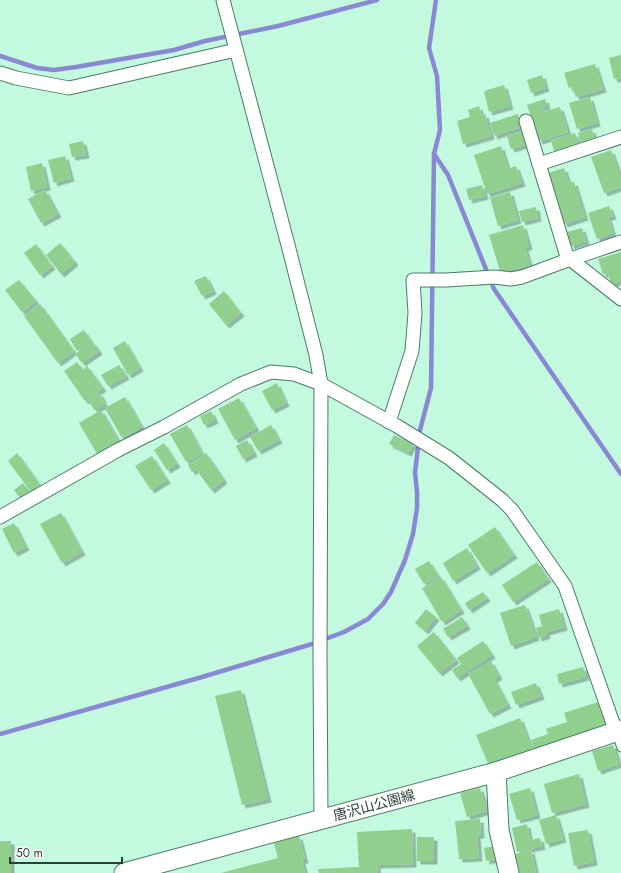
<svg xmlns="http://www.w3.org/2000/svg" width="621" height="873" font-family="Jost,'Noto Sans JP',sans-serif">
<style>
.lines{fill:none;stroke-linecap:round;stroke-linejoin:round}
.stream{stroke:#8988d4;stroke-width:4.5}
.building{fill:#90cf8d;filter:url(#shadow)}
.lane-casing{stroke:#4a7c65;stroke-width:9}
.street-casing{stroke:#4a7c65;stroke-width:15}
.secondary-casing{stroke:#4a7c65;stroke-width:21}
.lane{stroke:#fff;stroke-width:7}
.street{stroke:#fff;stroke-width:13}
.secondary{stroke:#fff;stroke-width:19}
.labels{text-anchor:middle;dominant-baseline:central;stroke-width:4;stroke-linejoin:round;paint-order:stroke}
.street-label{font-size:14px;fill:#2a3f35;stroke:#fff}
</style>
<defs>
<filter id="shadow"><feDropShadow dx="3.5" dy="3.5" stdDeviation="0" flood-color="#0004"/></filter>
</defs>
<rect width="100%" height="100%" fill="#c3f9de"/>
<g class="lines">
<g class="stream">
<polyline points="0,56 37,68 54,70 76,67 174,50 205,41 278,26 377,0"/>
<polyline points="434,154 448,175 494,289 621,474"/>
<polyline points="0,734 202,677 312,644 344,632 368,619 383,604 391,592 405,560 413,534 417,508 417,492 415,473 420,430 431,388 434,154 440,130 437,76 429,48 436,0"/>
</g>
</g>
<g class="building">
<polygon points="621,55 621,78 614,79 609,58"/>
<polygon points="595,64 603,89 576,97 572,87 569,88 564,73"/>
<polygon points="542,75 546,88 531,93 527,80"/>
<polygon points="504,85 510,106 489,112 484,91"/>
<polygon points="590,97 597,123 577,129 569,103"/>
<polygon points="545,99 547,106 541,108 543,112 560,107 568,132 539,141 527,105"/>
<polygon points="479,106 481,115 485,114 491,136 463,144 457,121 470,117 468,110"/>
<polygon points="518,114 522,127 494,136 490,123"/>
<polygon points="592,129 595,141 581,144 578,133"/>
<polygon points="525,131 528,144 511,149 507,136"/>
<polygon points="575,133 580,148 555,155 551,140"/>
<polygon points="83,141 86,155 72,157 69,144"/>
<polygon points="501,146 508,169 516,166 522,183 487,194 474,155"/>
<polygon points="611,150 621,178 621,187 604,193 591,157"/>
<polygon points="65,156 71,178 54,183 48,160"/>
<polygon points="42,163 47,187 31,191 26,167"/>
<polygon points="564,168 569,183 574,182 585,217 564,224 548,173"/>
<polygon points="482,185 485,196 469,200 466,189"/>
<polygon points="45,190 58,214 41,223 28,199"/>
<polygon points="510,192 518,220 498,226 490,198"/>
<polygon points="609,206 613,216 608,217 613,233 597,239 588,213"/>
<polygon points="536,207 538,218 522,222 519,211"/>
<polygon points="523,225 529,246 525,248 530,265 501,274 489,235"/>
<polygon points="582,228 586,241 571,246 567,232"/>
<polygon points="60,243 75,262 61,274 46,255"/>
<polygon points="36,244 52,266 40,275 24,253"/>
<polygon points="621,252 621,281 611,284 608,273 603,274 598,259"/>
<polygon points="206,276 213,291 202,296 194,281"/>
<polygon points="19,280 36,301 22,312 5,290"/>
<polygon points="224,291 241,313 226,325 209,304"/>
<polygon points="40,304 74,351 58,363 24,316"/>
<polygon points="84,330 91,341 77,351 70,339"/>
<polygon points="125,341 140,368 128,375 113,348"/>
<polygon points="93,342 99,351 82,363 75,354"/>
<polygon points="77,362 83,370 87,366 103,388 85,401 64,371"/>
<polygon points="119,365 126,376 108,386 101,375"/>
<polygon points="277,383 286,403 272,410 262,391"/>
<polygon points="100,393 105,405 94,410 88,399"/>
<polygon points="125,397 142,427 122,438 105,408"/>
<polygon points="239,398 256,428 235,440 218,409"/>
<polygon points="101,410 119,441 97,454 79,423"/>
<polygon points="211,411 215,420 204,425 200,416"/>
<polygon points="187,425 202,453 186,462 170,434"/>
<polygon points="271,425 279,440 258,451 250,437"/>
<polygon points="394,435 413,444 408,453 389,444"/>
<polygon points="247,440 254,453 243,459 236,446"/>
<polygon points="164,443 177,464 167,470 154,450"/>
<polygon points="17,453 40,485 31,492 8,461"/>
<polygon points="206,453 224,480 211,490 196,469 192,472 188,465"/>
<polygon points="152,456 167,480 151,490 135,466"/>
<polygon points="23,483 29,491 20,498 14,490"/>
<polygon points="61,513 82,552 62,563 40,524"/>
<polygon points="14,523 26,547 14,553 2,529"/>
<polygon points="495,527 514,555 487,573 468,545"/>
<polygon points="467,548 477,566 453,581 443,563"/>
<polygon points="429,561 438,576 424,584 415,569"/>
<polygon points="537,562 548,579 513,602 502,585"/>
<polygon points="441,577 461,610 442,622 422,588"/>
<polygon points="483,592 487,598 469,610 465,603"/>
<polygon points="525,605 536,637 511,646 500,613"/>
<polygon points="426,609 436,617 425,631 415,623"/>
<polygon points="559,609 564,627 546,632 547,635 538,638 536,628 542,626 539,615"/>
<polygon points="462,617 467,626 448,637 443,629"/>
<polygon points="434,632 456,660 439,673 417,646"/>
<polygon points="483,641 492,655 457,678 452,670 461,664 457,658"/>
<polygon points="491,661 499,676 494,679 508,705 490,714 468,674"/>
<polygon points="583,667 586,677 559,684 557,674"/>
<polygon points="536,683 541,696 516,705 511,692"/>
<polygon points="241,690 268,799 242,805 215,696"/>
<polygon points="598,702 606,729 535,752 531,740 548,734 546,729 567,722 564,713"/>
<polygon points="520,718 532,750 489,766 476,735"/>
<polygon points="613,745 619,764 598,771 592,751"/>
<polygon points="579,774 586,804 552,813 544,784"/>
<polygon points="480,788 487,811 467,817 460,793"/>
<polygon points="530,788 537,815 517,820 509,794"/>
<polygon points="556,815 563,839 546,844 539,820"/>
<polygon points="480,819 481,835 477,835 479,858 459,859 455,821"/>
<polygon points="527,824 530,840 540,838 542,846 517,852 512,828"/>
<polygon points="412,829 413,864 377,865 378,873 319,873 318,869 359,867 357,832"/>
<polygon points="588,830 594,862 574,866 568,833"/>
<polygon points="299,836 305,860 302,860 305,873 221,873 278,858 274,843"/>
<rect x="417" y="837" width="17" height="24"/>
<rect x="0" y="841" width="11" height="32"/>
<polygon points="496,846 498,859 486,861 484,848"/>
<polygon points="531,850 536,873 515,873 511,855"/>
</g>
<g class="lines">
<g class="lane-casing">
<polyline id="lane" points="616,733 621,748"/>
</g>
<g class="street-casing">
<g id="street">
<polyline points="223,0 288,245 316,355 321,384 320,656 321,819"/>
<polyline points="0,73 16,78 69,88 236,50"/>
<polyline points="526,121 568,260"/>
<polyline points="539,164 621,137"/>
<polyline points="570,259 621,299"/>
<polyline points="389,422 412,351 415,313 413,280 446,280 495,277 511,279 522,277 568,260 621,242"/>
<polyline points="0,517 118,450 164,427 241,384 271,372 294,374 321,384 397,426 449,458 502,500 512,510 565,586 616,732"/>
</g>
</g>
<g class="secondary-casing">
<g id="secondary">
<polyline points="496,772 499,830 509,873"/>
<polyline points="124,873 496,772 621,730"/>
</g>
</g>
<use href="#lane" class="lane"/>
<use href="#street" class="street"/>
<use href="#secondary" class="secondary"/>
</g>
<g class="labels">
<g class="street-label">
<text transform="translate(374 805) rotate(-15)">唐沢山公園線</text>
</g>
</g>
<path d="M10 857v6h112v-6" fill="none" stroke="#2a3f35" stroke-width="2"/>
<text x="16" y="857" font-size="12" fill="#2a3f35" stroke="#ffffff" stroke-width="3" paint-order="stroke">50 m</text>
</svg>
